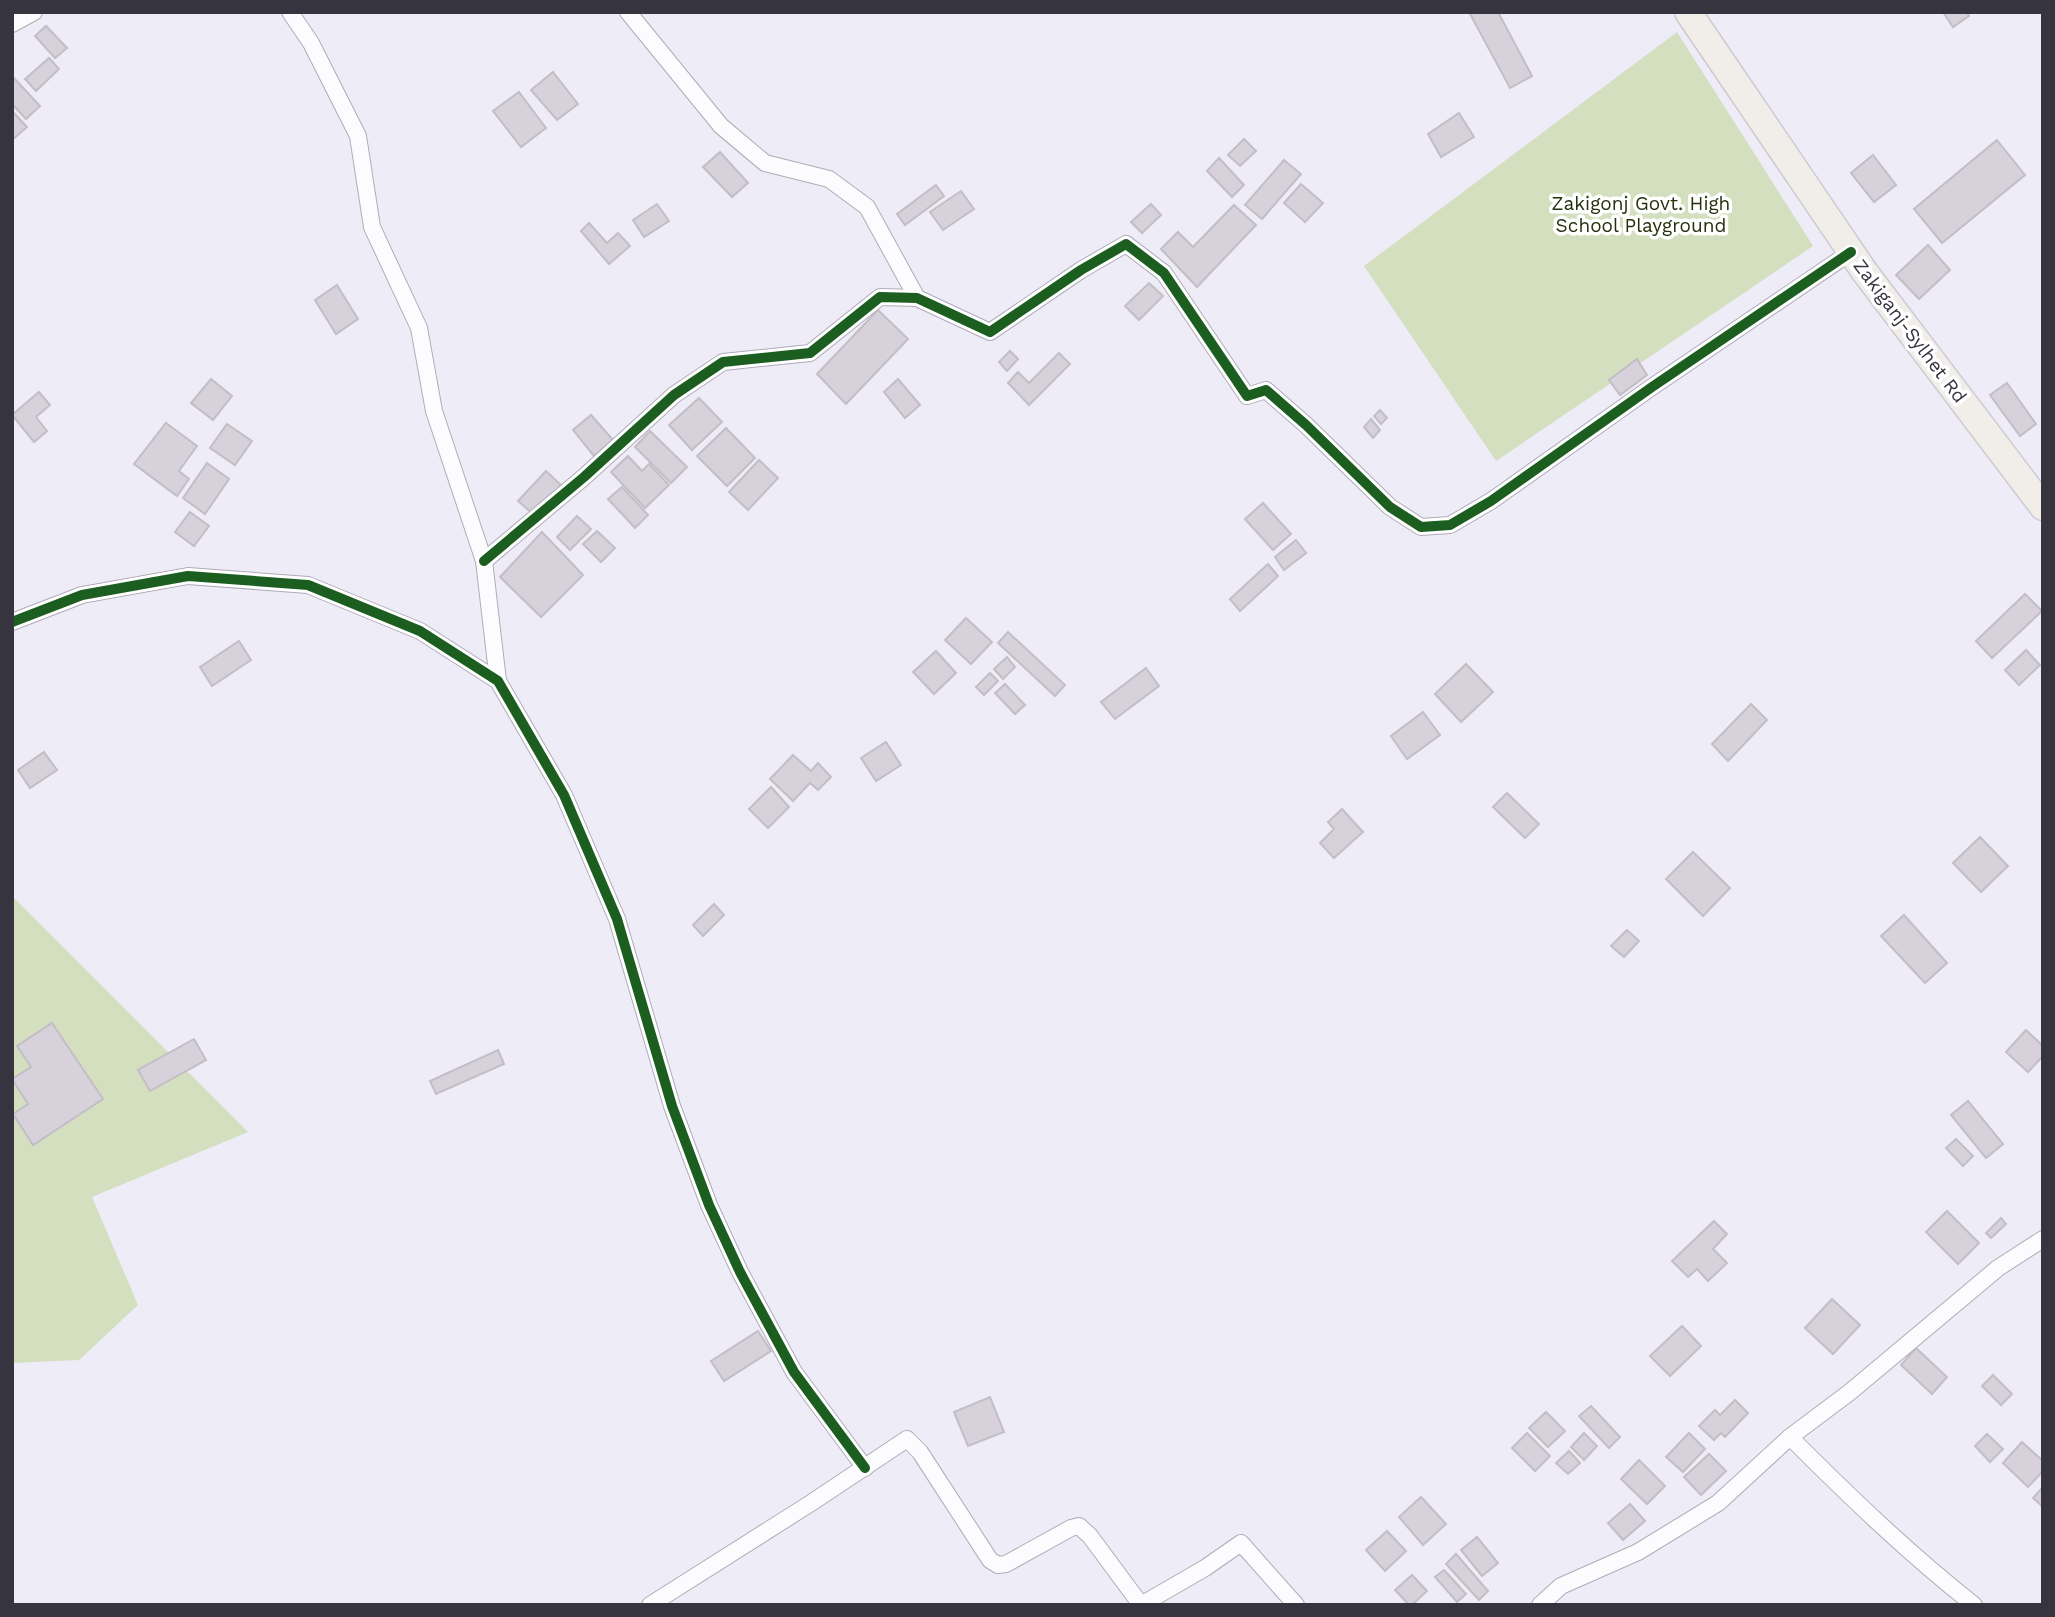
<svg xmlns="http://www.w3.org/2000/svg" width="2055" height="1617" font-family="'Work Sans',sans-serif">
<style>
.green{fill:#d4dfbf}
.building{fill:#d6d1da;stroke:#c3bec6;stroke-width:2}
.lines{fill:none;stroke-linecap:round;stroke-linejoin:round}
.street-casing{stroke:#aeacb6;stroke-width:18}
.primary-casing{stroke:#cdcbd1;stroke-width:29}
.street{stroke:#fcfcfe;stroke-width:16}
.primary{stroke:#f1ede9;stroke-width:26}
.cycleway-casing{stroke:#fff;stroke-width:15}
.cycleway{stroke:#1b5e20;stroke-width:10}
.labels{text-anchor:middle;dominant-baseline:central;stroke-width:7;stroke-linejoin:round;paint-order:stroke}
.park-label{font-size:19px;fill:#26300b;stroke:#fff}
.street-label{font-size:19px;fill:#36343e;stroke:#fff}
</style>
<rect width="100%" height="100%" fill="#eeecf7"/>
<g class="green">
<polygon points="1677,32 1813,246 1496,461 1364,266"/>
<polygon points="12,896 248,1132 92,1197 138,1305 79,1360 12,1363"/>
</g>
<g class="building">
<polygon points="1469,12 1498,12 1532,76 1510,88"/>
<polygon points="1943,12 1967,12 1969,16 1953,27"/>
<polygon points="46,26 67,48 55,58 35,36"/>
<polygon points="49,58 59,69 36,91 25,79"/>
<polygon points="553,72 578,104 557,120 531,90"/>
<polygon points="12,76 40,106 26,119 12,104"/>
<polygon points="519,92 546,128 521,147 493,111"/>
<polygon points="12,111 27,127 12,140"/>
<polygon points="1459,113 1474,137 1441,157 1428,134"/>
<polygon points="1244,139 1256,151 1240,166 1228,155"/>
<polygon points="1997,140 2025,175 1942,243 1914,209"/>
<polygon points="720,152 748,183 732,197 703,167"/>
<polygon points="1873,155 1896,185 1874,202 1851,173"/>
<polygon points="1219,158 1244,185 1232,197 1207,171"/>
<polygon points="1284,160 1301,174 1262,219 1245,205"/>
<polygon points="1301,184 1323,203 1305,222 1284,203"/>
<polygon points="936,185 944,196 905,225 897,214"/>
<polygon points="961,191 974,209 943,230 930,212"/>
<polygon points="657,204 669,221 644,237 633,220"/>
<polygon points="1151,204 1161,215 1142,233 1131,222"/>
<polygon points="1234,205 1256,225 1197,287 1161,249 1178,232 1193,247"/>
<polygon points="589,223 607,243 618,233 630,246 609,264 581,231"/>
<polygon points="1928,245 1950,270 1919,299 1896,275"/>
<polygon points="1149,283 1163,296 1139,320 1125,306"/>
<polygon points="337,285 358,319 336,334 315,300"/>
<polygon points="878,310 908,339 846,404 817,374"/>
<polygon points="1010,351 1018,359 1007,371 999,362"/>
<polygon points="1059,353 1070,364 1029,405 1008,383 1018,372 1029,383"/>
<polygon points="1637,359 1647,375 1620,395 1609,380"/>
<polygon points="211,379 232,396 213,420 191,403"/>
<polygon points="898,379 920,405 905,418 884,392"/>
<polygon points="2007,383 2036,424 2020,436 1990,395"/>
<polygon points="39,392 50,405 36,417 47,431 34,442 12,415"/>
<polygon points="699,398 722,422 692,450 669,425"/>
<polygon points="1380,410 1387,418 1381,424 1374,416"/>
<polygon points="591,415 613,440 594,456 573,430"/>
<polygon points="1371,419 1380,430 1373,438 1364,427"/>
<polygon points="166,423 197,446 179,471 189,479 177,496 134,464"/>
<polygon points="227,424 252,441 235,465 210,448"/>
<polygon points="726,428 755,458 727,486 697,456"/>
<polygon points="650,431 687,467 671,483 635,447"/>
<polygon points="628,456 642,471 649,464 669,485 645,508 611,472"/>
<polygon points="759,460 778,478 748,510 729,492"/>
<polygon points="207,463 229,479 205,514 183,498"/>
<polygon points="546,471 561,485 533,514 518,501"/>
<polygon points="622,487 648,515 635,528 608,499"/>
<polygon points="1263,503 1291,534 1273,550 1245,519"/>
<polygon points="190,512 209,526 194,546 175,532"/>
<polygon points="577,516 591,529 570,550 557,537"/>
<polygon points="597,531 615,548 601,562 583,544"/>
<polygon points="542,532 583,575 541,617 500,577"/>
<polygon points="1296,540 1306,553 1284,570 1275,557"/>
<polygon points="1268,564 1278,576 1240,611 1230,599"/>
<polygon points="2025,594 2042,611 1992,658 1976,641"/>
<polygon points="966,618 992,642 971,664 945,640"/>
<polygon points="1008,632 1065,685 1055,696 998,643"/>
<polygon points="239,641 251,660 212,686 200,667"/>
<polygon points="2026,650 2040,665 2019,685 2005,670"/>
<polygon points="936,651 956,673 934,694 913,672"/>
<polygon points="1007,657 1015,667 1003,679 994,669"/>
<polygon points="1466,664 1493,692 1461,722 1435,694"/>
<polygon points="1146,668 1159,686 1115,719 1101,702"/>
<polygon points="990,673 998,681 984,695 976,687"/>
<polygon points="1005,684 1025,705 1015,714 995,693"/>
<polygon points="1751,704 1767,720 1728,761 1712,744"/>
<polygon points="1423,712 1440,735 1407,759 1391,736"/>
<polygon points="886,742 901,765 876,781 861,758"/>
<polygon points="44,752 57,770 30,788 18,770"/>
<polygon points="793,755 811,771 818,763 831,777 818,790 810,783 793,801 770,779"/>
<polygon points="771,787 789,807 768,828 749,809"/>
<polygon points="1507,793 1539,824 1525,838 1493,807"/>
<polygon points="1342,809 1363,832 1334,858 1320,843 1334,829 1328,822"/>
<polygon points="1980,837 2008,866 1981,892 1953,863"/>
<polygon points="1693,852 1730,888 1703,916 1666,879"/>
<polygon points="714,904 724,915 703,936 693,925"/>
<polygon points="1904,915 1947,963 1925,983 1881,936"/>
<polygon points="1627,930 1639,941 1624,957 1611,946"/>
<polygon points="52,1023 103,1099 33,1145 13,1114 28,1104 12,1079 31,1067 17,1046"/>
<polygon points="2026,1030 2043,1046 2043,1056 2028,1072 2006,1052"/>
<polygon points="194,1039 206,1060 150,1091 138,1070"/>
<polygon points="498,1050 504,1064 436,1094 430,1081"/>
<polygon points="1968,1101 2003,1144 1986,1158 1951,1115"/>
<polygon points="1956,1139 1973,1156 1963,1166 1946,1148"/>
<polygon points="1947,1211 1979,1243 1958,1264 1926,1232"/>
<polygon points="2001,1218 2006,1224 1991,1238 1986,1233"/>
<polygon points="1714,1221 1727,1234 1713,1249 1727,1263 1708,1281 1697,1269 1688,1277 1672,1261"/>
<polygon points="1832,1299 1860,1325 1833,1354 1805,1328"/>
<polygon points="1682,1326 1701,1346 1670,1376 1650,1356"/>
<polygon points="758,1331 771,1351 724,1381 711,1361"/>
<polygon points="1916,1348 1947,1377 1932,1394 1901,1365"/>
<polygon points="1993,1375 2012,1394 2001,1405 1982,1386"/>
<polygon points="990,1397 1004,1432 968,1446 954,1412"/>
<polygon points="1735,1400 1748,1413 1725,1437 1721,1433 1714,1440 1699,1426 1715,1410 1720,1415"/>
<polygon points="1591,1406 1620,1437 1609,1448 1579,1416"/>
<polygon points="1546,1412 1565,1431 1548,1447 1529,1428"/>
<polygon points="1527,1433 1550,1456 1535,1471 1512,1448"/>
<polygon points="1584,1433 1597,1446 1584,1460 1571,1447"/>
<polygon points="1689,1433 1705,1449 1683,1472 1666,1457"/>
<polygon points="1987,1434 2003,1449 1990,1462 1975,1446"/>
<polygon points="2022,1442 2043,1461 2043,1471 2028,1487 2003,1463"/>
<polygon points="1569,1451 1580,1463 1568,1474 1556,1463"/>
<polygon points="1709,1454 1726,1471 1701,1495 1684,1477"/>
<polygon points="1639,1460 1665,1486 1647,1504 1621,1479"/>
<polygon points="2043,1487 2043,1507 2033,1498"/>
<polygon points="1421,1497 1446,1524 1423,1545 1399,1517"/>
<polygon points="1630,1504 1645,1521 1623,1540 1608,1523"/>
<polygon points="1387,1531 1406,1551 1385,1571 1366,1550"/>
<polygon points="1477,1537 1498,1563 1482,1576 1461,1550"/>
<polygon points="1456,1554 1488,1591 1479,1600 1446,1564"/>
<polygon points="1444,1570 1466,1594 1457,1602 1435,1577"/>
<polygon points="1412,1575 1427,1591 1412,1605 1409,1605 1395,1590"/>
</g>
<g class="lines">
<g class="street-casing">
<g id="street">
<polyline points="290,12 311,43 358,136 372,227 419,328 434,411 484,561 498,681"/>
<polyline points="628,12 721,126 765,163 829,179 867,207 917,298"/>
<polyline points="12,24 34,12"/>
<polyline points="484,561 584,477 674,395 723,362 810,353 880,297 917,298 990,332 1081,270 1126,244 1164,273 1247,396 1266,390 1306,425 1390,507 1421,527 1450,525 1491,501 1652,387 1851,252"/>
<polyline points="12,622 82,595 188,576 308,585 420,631 498,681 564,795 617,919 672,1106 709,1205 740,1272 794,1372 865,1468"/>
<path d="M1790 1437C1849 1496 1908 1553 1974 1605"/>
<polyline points="650,1605 811,1503 907,1439 920,1452 990,1560 998,1565 1006,1564 1071,1528 1079,1526 1090,1536 1141,1605 1205,1568 1241,1543 1296,1605"/>
<polyline points="1540,1605 1561,1586 1638,1552 1718,1503 1790,1437 1850,1392 1998,1268 2043,1239"/>
</g>
</g>
<g class="primary-casing">
<polyline id="primary" points="1688,12 1864,271 2043,507"/>
</g>
<use href="#street" class="street"/>
<use href="#primary" class="primary"/>
<g class="cycleway-casing">
<g id="cycleway">
<polyline points="484,561 584,477 674,395 723,362 810,353 880,297 917,298 990,332 1081,270 1126,244 1164,273 1247,396 1266,390 1306,425 1390,507 1421,527 1450,525 1491,501 1652,387 1851,252"/>
<polyline points="12,622 82,595 188,576 308,585 420,631 498,681 564,795 617,919 672,1106 709,1205 740,1272 794,1372 865,1468"/>
</g>
</g>
<use href="#cycleway" class="cycleway"/>
</g>
<g class="labels">
<g class="park-label">
<text x="1641" y="203">Zakigonj Govt. High<tspan x="1641" dy="22">School Playground</tspan></text>
</g>
<g class="street-label">
<text transform="translate(1910 331) rotate(53)">Zakiganj-Sylhet Rd</text>
</g>
</g>
<rect width="2055" height="1617" fill="none" stroke="#36343e" stroke-width="28"/>
</svg>
